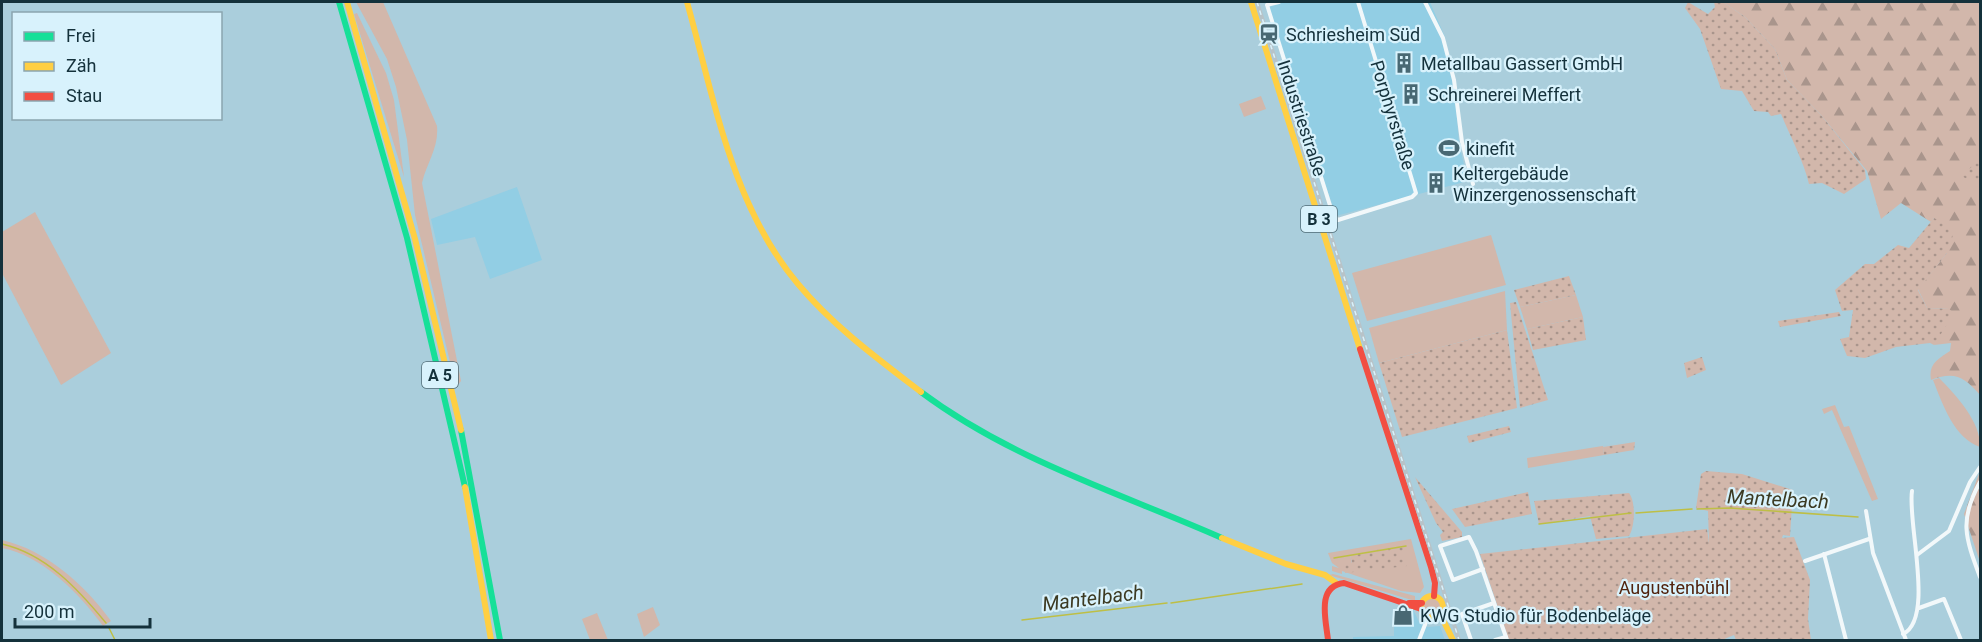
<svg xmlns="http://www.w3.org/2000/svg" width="1982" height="642" font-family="Roboto,sans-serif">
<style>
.built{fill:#92cee4}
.grass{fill:#d2b7ab;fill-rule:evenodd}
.forest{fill:url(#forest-firs)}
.park{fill:url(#park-dots)}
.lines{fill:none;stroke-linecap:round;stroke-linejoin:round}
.stream{stroke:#bebf45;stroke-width:1.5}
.street{stroke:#f2f8fa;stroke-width:4}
.fast{stroke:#16e098;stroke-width:6}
.slow{stroke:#ffcf43;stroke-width:6}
.jam{stroke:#f24e42;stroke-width:6}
.rail-casing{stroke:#b8c3c8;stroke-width:4}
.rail{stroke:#d8f2fc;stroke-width:1.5;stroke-dasharray:4.5;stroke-linecap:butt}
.labels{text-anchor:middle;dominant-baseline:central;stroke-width:4.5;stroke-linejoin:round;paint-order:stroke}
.shield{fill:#d8f2fc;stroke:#4f6b75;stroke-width:1.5}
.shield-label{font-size:16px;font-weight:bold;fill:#14313b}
.poi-label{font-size:18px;fill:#14313b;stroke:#d8f2fc;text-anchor:start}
.street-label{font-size:18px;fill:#14313b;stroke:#d8f2fc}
.park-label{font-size:18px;fill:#51230d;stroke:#d8f2fc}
.water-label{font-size:20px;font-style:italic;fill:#3c3a22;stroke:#d8f2fc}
</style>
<defs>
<pattern id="forest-firs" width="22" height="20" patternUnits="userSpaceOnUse" patternTransform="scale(1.5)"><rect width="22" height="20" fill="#d2b7ab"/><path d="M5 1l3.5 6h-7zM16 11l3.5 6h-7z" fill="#a9958c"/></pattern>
<pattern id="park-dots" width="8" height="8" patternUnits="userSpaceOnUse" patternTransform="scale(1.5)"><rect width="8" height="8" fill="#d2b7ab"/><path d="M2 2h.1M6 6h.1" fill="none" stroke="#a9958c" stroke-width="1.8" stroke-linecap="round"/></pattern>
</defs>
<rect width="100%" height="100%" fill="#aacedc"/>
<g class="built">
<polygon points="1265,2 1430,2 1445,37 1455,94 1459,144 1468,181 1336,216 1265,6"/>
<polygon points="517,187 542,260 490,279 475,237 437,245 431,219"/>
<polygon points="1413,609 1419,622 1428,627 1440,626 1445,640 1353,640 1353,637 1394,636 1394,610"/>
</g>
<g class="grass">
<path d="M356 2H383L437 126C439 148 427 162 422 183L461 381 458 385 450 362 415 215 407 140 396 87 387 59Z"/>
<polygon points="357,13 386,73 394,100 404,177 354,14"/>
<polygon points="1261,96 1266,109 1244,117 1239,104"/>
<polygon points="35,212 111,353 61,385 2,273 2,232"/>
<polygon points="1491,235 1506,285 1367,321 1352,273"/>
<polygon points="1505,291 1507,330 1379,363 1369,328"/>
<polygon points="1576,295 1583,317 1527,329 1520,307"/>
<path d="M1939 378C1956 395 1981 422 1980 447 1954 438 1943 405 1933 380Z"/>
<polygon points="1835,405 1844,427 1849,426 1878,499 1872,501 1832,410 1824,414 1822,409"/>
<polygon points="1634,441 1603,446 1604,455 1528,468 1527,458"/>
<path d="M1411 539 1424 587 1420 593 1401 591 1342 571V574L1332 571V566L1339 568 1332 563 1328 553ZM1350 554 1407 566 1352 564Z"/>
<path d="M2 540C46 550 85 585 111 621L103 626C79 593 43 556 2 548Z"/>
<polygon points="1333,574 1415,596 1415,601 1329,575"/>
<circle cx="1432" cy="607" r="9"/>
<polygon points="653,607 660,625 644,637 637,614"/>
<polygon points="597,613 608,640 590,640 582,619"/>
</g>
<g class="forest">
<path d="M1723 2H1980V395C1964 377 1955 371 1931 380 1928 364 1938 359 1950 351L1951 343 1934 345 1949 309 1927 308 1918 289 1947 253 1934 218 1931 222 1901 203 1881 219 1867 171 1821 115 1787 80 1775 49 1745 17Z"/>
<polygon points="1980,471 1980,562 1964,514"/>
</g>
<g class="park">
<path d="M1688 2 1708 14 1715 7 1714 2H1723L1745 17 1775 49 1787 80 1821 115 1865 170 1866 179 1844 194 1822 183 1809 184C1803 160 1791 138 1781 114L1771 116 1768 112 1754 111 1742 91 1721 89 1700 29 1685 8Z"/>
<polygon points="1980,160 1980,185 1961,176"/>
<polygon points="1934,218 1955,229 1947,253 1918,290 1927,308 1949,309 1954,313 1934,345 1930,343 1896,347 1865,358 1847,356 1840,339 1849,337 1853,310 1842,311 1835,290 1865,264 1874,264 1898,245 1909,248"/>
<polygon points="1569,276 1576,295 1520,307 1514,290"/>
<polygon points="1516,302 1548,400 1520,408 1510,303"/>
<polygon points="1839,312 1841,316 1780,327 1778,321"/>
<polygon points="1583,317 1586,340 1533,350 1527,329"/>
<polygon points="1507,330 1517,408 1402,437 1379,363"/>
<polygon points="1702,357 1706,370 1687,378 1684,363"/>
<polygon points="1509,426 1511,432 1469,443 1467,436"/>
<polygon points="1635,442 1634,450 1604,455 1603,447"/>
<polygon points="1706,471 1742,474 1793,490 1790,536 1783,535 1782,538 1794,537 1810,580 1808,619 1811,640 1736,640 1734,635 1722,640 1509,640 1480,554 1707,529 1709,543 1708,511 1696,508 1701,474"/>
<polygon points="1415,477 1462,532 1462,537 1442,541 1440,535 1443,532 1436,523"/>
<polygon points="1528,492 1532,514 1465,527 1452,509"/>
<path d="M1629 493C1636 502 1635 527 1629 536L1596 539 1590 516 1539 524 1534 501Z"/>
<polygon points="1403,546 1407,566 1345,573 1344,564 1352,563 1350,554"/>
</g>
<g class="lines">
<g class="stream">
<polyline points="1697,509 1730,508 1858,517"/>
<polyline points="1636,513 1692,509"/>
<polyline points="1539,524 1631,513"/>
<path d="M2 544C46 554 78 589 106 623"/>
<polyline points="1334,558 1406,546"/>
<polyline points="1171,603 1302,584"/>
<polyline points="1022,620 1167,603"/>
<polyline points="109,628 115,640"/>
</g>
<g class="street">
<polyline points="1279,2 1267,5 1333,215 1338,220 1412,197 1416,193 1358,2"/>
<polyline points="1425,2 1443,38 1454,80 1462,142 1473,184"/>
<path d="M1980 482C1959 520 1965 537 1980 577"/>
<polyline points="1866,511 1873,553 1906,640"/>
<polyline points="1824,554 1846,640"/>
<polyline points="1917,555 1949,531 1970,482 1980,467"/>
<polyline points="1805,561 1869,539"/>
<polyline points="1483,569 1453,580 1440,546 1469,537 1476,551 1507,640"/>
<polyline points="1919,608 1944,599 1961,640"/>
<path d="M1903 634C1935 619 1907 522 1912 491"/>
<polyline points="1419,640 1428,617"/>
<polyline points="1471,640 1462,614 1494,603"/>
<polyline points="1495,640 1506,637"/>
</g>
<g class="fast">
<polyline points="339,2 407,238 465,487"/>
<path d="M921 392C1012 460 1120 493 1222 538"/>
<polyline points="461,430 500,640"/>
</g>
<g class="slow">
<polyline points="347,2 415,239 461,430"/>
<path d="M687 2C714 98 732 206 798 284 833 326 878 359 921 392"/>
<polyline points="1251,2 1360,349"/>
<polyline points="465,487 491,640"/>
<polyline points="1222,538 1286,564 1325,575 1336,583"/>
<circle cx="1432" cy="607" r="11"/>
<polyline points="1440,614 1453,640"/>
</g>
<g class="jam">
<polyline points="1360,349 1431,567 1435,583 1434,596"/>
<polyline points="1409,603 1422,603"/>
<path d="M1328 640C1326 620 1316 586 1344 583L1421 609"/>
</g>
<g class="rail-casing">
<polyline id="rail" points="1257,2 1459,640"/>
</g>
<use href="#rail" class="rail"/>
</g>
<defs>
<g id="station-bare" transform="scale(1.62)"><path d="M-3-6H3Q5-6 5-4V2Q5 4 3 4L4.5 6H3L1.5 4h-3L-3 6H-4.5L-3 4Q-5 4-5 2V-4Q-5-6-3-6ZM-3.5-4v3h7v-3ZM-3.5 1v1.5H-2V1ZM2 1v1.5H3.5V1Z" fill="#486873" stroke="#d8f2fc" stroke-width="2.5" paint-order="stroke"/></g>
<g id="building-bare" transform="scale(1.62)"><path d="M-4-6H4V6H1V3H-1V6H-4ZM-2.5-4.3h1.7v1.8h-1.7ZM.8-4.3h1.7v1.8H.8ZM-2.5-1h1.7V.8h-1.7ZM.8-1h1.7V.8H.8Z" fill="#486873" stroke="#d8f2fc" stroke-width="2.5" paint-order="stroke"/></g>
<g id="stadium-bare" transform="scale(1.62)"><path d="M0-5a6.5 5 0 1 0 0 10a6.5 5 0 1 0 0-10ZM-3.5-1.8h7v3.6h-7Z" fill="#486873" stroke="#d8f2fc" stroke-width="2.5" paint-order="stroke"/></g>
<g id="shop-bare" transform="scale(1.62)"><path d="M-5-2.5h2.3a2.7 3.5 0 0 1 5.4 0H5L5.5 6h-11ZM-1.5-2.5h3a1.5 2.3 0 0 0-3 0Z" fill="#486873" stroke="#d8f2fc" stroke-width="2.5" paint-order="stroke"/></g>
</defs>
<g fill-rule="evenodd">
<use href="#station-bare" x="1269" y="34"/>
<use href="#building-bare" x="1404" y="63"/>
<use href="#building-bare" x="1411" y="94"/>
<use href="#stadium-bare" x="1449" y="148"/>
<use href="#building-bare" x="1436" y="183"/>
<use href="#shop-bare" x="1403" y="615"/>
</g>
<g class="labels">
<g class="shield">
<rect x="1301" y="206" width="36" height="26" rx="4.5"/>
<rect x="422" y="362" width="36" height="26" rx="4.5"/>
</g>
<g class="shield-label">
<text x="1319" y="219">B 3</text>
<text x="440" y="375">A 5</text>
</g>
<g class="poi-label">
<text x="1286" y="34">Schriesheim Süd</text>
<text x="1421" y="63">Metallbau Gassert GmbH</text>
<text x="1428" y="94">Schreinerei Meffert</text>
<text x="1466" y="148">kinefit</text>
<text x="1453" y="173">Keltergebäude<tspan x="1453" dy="21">Winzergenossenschaft</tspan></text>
<text x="1420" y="615">KWG Studio für Bodenbeläge</text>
</g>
<g class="street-label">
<text transform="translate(1393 115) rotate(73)">Porphyrstraße</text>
<text transform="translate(1302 118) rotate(72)">Industriestraße</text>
</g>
<g class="park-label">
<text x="1674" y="587">Augustenbühl</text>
</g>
<g class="water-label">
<text transform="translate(1778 499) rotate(3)">Mantelbach</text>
<text transform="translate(1093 598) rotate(-7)">Mantelbach</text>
</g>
</g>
<rect width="1982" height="642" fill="none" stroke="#14313b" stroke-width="6"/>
<rect x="12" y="12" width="210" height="108" fill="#d8f2fc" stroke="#8aa5af" stroke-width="1.5"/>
<rect x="24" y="32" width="30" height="9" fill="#16e098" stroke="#8aa5af" stroke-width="1.5"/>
<text x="66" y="42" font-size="18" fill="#14313b">Frei</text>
<rect x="24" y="62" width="30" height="9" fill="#ffcf43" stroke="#8aa5af" stroke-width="1.5"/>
<text x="66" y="72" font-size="18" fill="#14313b">Zäh</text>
<rect x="24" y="92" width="30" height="9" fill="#f24e42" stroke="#8aa5af" stroke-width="1.5"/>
<text x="66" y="102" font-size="18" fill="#14313b">Stau</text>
<path d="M15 618v9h135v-9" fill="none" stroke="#14313b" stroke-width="3"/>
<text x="24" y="618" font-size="18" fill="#14313b" stroke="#d8f2fc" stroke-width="4.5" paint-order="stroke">200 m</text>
</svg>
